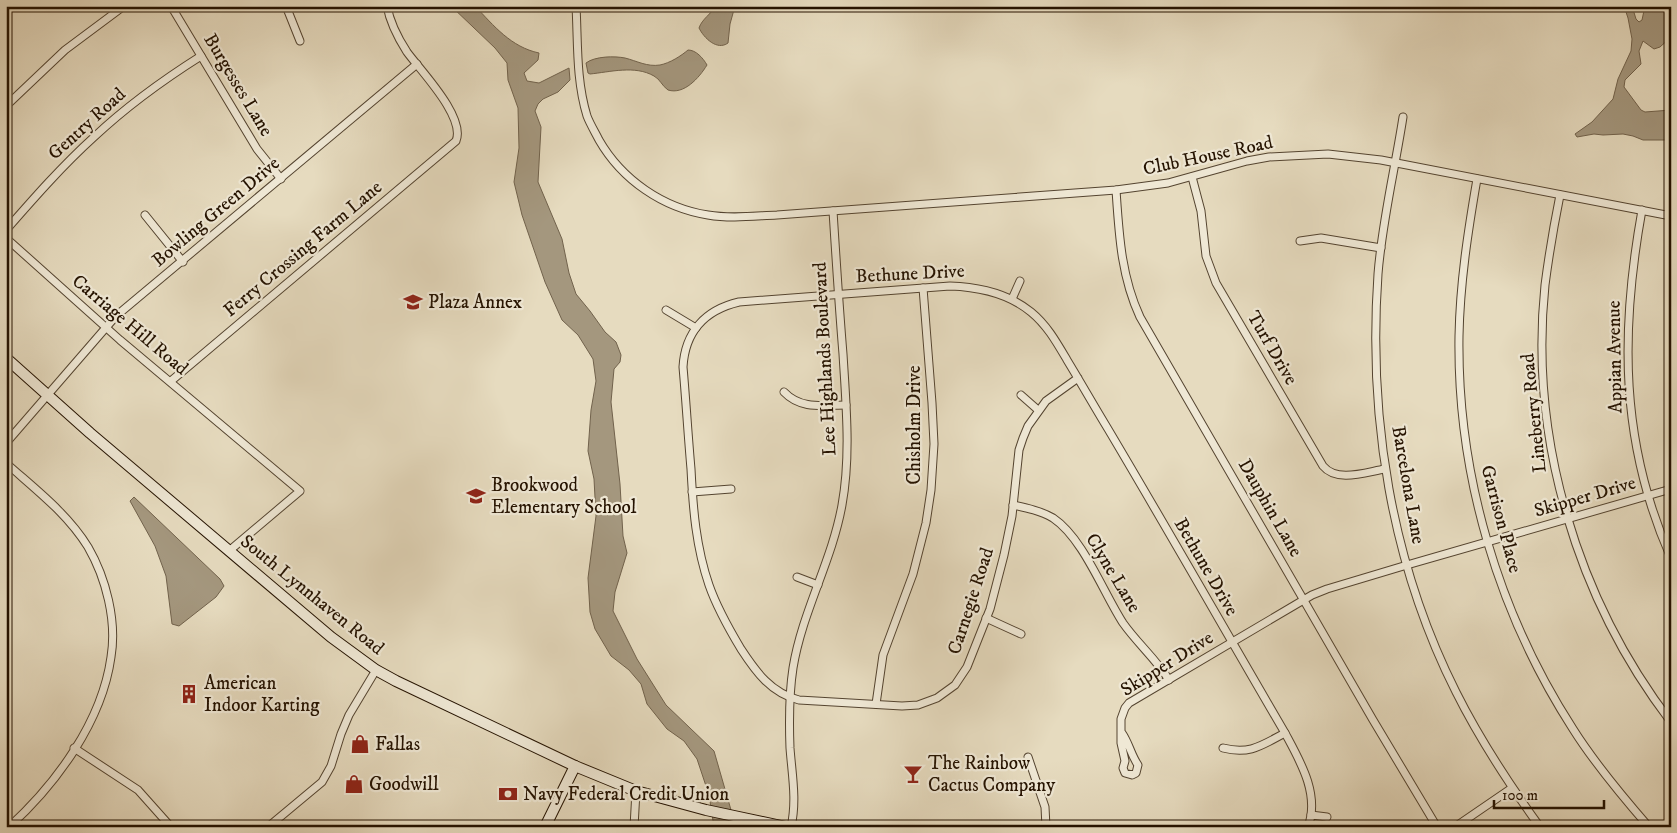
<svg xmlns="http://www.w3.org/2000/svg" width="1677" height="833" font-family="'IM FELL DW Pica',serif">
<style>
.water{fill:#a4977e;stroke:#71624c}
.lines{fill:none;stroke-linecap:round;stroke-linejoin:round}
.street-casing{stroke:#544430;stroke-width:9}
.secondary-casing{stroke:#241200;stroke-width:12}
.street{stroke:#efe8d5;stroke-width:7}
.secondary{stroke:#efe8d5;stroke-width:10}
.labels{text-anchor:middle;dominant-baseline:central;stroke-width:4.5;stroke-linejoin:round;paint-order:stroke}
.street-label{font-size:19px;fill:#241200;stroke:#efe8d5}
.poi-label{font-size:19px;fill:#241200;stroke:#efe8d5;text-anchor:start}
</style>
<rect width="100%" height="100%" fill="#e6dbbf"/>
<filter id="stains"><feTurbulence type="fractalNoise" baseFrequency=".004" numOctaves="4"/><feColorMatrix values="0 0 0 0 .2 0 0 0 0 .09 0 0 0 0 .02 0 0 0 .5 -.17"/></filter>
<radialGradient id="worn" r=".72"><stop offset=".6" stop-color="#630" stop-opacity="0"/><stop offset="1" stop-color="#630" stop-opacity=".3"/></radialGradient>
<g class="water">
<path d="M451 6H475C494 26 511 47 539 53L538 60 524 73 527 81 539 83 569 68 570 80 558 92 543 99 538 104 535 111 541 127 538 182 562 239 569 273 576 294 590 311 605 332 616 342 621 355 620 362 614 369 611 402 620 484 623 536 627 553 615 592 613 611 637 659 666 705 714 751 731 810 733 827H714L709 795 697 759 684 741 667 729 647 704 641 684 629 670 611 656 595 629 590 612 588 578 596 516 594 479 588 451 591 410 596 381 593 359 578 335 562 320 545 282 522 215 514 182 519 148 518 108 508 80 507 63 495 48Z"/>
<path d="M716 6H735L730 24 728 43C717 51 704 38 699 28 702 19 711 14 716 6Z"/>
<polygon points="1624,6 1632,6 1636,19 1639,22 1642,20 1645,6 1671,6 1671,37 1660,47 1654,49 1643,41 1639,51 1641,64 1625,80 1624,87 1641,110 1645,112 1671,110 1671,140 1643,140 1633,136 1623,134 1603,135 1594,134 1577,137 1575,134 1592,122 1613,99 1618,79 1631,51 1632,39 1628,18"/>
<path d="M688 50C696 50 703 58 707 65 699 78 684 95 668 90 662 86 660 79 654 76 635 65 610 72 590 74L588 73 586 63C595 56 615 56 625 58 637 61 647 67 660 65 670 63 681 56 688 50Z"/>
<polygon points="134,497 220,579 224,586 216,597 179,626 172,624 166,576 155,546 130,501"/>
</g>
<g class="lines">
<g class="street-casing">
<g id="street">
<polyline points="171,6 257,149 281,179"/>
<polyline points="286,6 300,41"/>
<path d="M576 6C578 43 576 80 587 116 590 124 595 132 599 140 622 180 663 208 708 215 731 219 754 216 777 215L1116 190 1168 183 1247 161 1269 157 1328 154 1381 160 1671 216"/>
<polyline points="6,106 65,50 124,6"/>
<path d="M1403 117C1395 169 1382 222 1378 274 1368 417 1391 563 1456 692 1480 740 1509 784 1540 827"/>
<path d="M1192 177 1201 211 1206 256 1216 283 1323 466C1337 483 1366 472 1385 469"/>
<path d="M1477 179C1468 231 1460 283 1459 336 1457 474 1498 613 1573 729 1595 764 1622 796 1649 827"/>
<path d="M1116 190C1119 234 1121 276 1140 317L1373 720 1437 827"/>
<path d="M1560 195C1554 225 1549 254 1545 285 1529 439 1577 599 1671 722"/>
<path d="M1642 210C1620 332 1620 443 1671 558"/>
<polyline points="145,215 183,262"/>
<path d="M6 230C34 198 62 166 94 137 127 106 163 80 201 56"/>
<polyline points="6,238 120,340 300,491 229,551"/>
<polyline points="1300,241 1321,238 1381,248"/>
<polyline points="1012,299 1020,281"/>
<polyline points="666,310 696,328"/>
<path d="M1078 378 1046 401 1028 426 1023 438 1019 450 1012 516 1004 555 990 609 967 667 955 685 937 698 918 705 902 706 799 700C771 693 756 672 741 649 729 629 717 608 709 585 696 547 693 509 691 469 688 435 686 401 683 367 685 332 705 310 739 302L950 286C979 287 1008 293 1031 312 1047 325 1057 343 1067 360 1081 383 1094 406 1108 429 1168 530 1226 632 1285 733 1300 761 1320 794 1308 827"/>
<path d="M171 381 456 141C466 117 420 70 407 52 398 38 390 23 387 6"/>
<path d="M784 392C801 410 824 405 846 405"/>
<polyline points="1021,395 1038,410"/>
<polyline points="6,443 116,316 417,64"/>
<path d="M6 463C35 489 67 513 88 547 106 578 117 621 111 657 102 722 56 784 9 827"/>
<polyline points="692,492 731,489"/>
<path d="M1013 505C1027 508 1041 511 1053 518 1083 538 1103 592 1123 623 1137 643 1156 659 1169 680"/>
<polyline points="797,577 818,585"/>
<polyline points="986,618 1021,634"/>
<polyline points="876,704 883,655 913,574 926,523 931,490 934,444 932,403 923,288"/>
<path d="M1122 733C1129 743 1131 755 1138 765L1136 773 1132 775 1125 773 1123 768 1125 761 1121 743V719L1125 708 1129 703 1312 595 1327 589 1407 565 1671 489"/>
<polyline points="74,748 138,790 171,827"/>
<path d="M1223 748C1250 755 1262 745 1285 733"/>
<polyline points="1028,757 1045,807 1046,827"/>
<polyline points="1311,815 1327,817"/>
<polyline points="268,827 322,782 331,766 341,734 349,715 376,670"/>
<polyline points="634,827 636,791"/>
<path d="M791 827C797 800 792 775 790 748 789 721 789 694 793 668 802 612 832 561 842 505 851 455 846 405 843 354 839 306 836 258 833 211"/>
<polyline points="1455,827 1512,788"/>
</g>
</g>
<g class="secondary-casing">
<g id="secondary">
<polyline points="6,358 90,433 331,637 376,670 396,681 575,766 636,791 706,810 786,827"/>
<polyline points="545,827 575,766"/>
</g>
</g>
<use href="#street" class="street"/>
<use href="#secondary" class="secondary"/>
</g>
<defs>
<g id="school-bare" transform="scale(1.5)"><path d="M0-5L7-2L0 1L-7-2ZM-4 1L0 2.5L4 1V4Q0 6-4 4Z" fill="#8f2418" stroke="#efe8d5" stroke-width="2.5" paint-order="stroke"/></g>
<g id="building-bare" transform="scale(1.5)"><path d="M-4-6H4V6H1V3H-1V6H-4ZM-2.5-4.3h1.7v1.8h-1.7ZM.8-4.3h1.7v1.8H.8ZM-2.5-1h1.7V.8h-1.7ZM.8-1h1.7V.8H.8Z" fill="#8f2418" stroke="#efe8d5" stroke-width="2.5" paint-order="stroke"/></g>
<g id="shop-bare" transform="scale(1.5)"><path d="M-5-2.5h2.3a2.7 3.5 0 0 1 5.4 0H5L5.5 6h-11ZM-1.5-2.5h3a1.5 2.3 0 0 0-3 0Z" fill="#8f2418" stroke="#efe8d5" stroke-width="2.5" paint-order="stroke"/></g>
<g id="bar-bare" transform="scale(1.5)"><path d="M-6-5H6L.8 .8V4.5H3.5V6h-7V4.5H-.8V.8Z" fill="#8f2418" stroke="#efe8d5" stroke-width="2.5" paint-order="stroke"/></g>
<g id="bank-bare" transform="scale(1.5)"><path d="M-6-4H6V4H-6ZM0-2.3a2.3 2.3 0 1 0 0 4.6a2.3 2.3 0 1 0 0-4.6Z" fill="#8f2418" stroke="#efe8d5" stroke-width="2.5" paint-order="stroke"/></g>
</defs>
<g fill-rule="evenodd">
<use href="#school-bare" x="413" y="302"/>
<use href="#school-bare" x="476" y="496"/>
<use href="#building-bare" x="189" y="694"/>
<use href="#shop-bare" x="360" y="744"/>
<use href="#bar-bare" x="913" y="774"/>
<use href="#shop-bare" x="354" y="784"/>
<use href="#bank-bare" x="508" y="794"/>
</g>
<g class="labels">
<g class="street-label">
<text transform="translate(238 85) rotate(59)">Burgesses Lane</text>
<text transform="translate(87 124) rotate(-42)">Gentry Road</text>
<text transform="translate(1208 156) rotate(-12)">Club House Road</text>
<text transform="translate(216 212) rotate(-40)">Bowling Green Drive</text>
<text transform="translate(303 249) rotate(-40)">Ferry Crossing Farm Lane</text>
<text transform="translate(910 274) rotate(-3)">Bethune Drive</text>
<text transform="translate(130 325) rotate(40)">Carriage Hill Road</text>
<text transform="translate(1272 348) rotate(60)">Turf Drive</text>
<text transform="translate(1615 357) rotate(-91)">Appian Avenue</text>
<text transform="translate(825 359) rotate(-93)">Lee Highlands Boulevard</text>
<text transform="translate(1534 413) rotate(-96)">Lineberry Road</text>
<text transform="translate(914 425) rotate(-90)">Chisholm Drive</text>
<text transform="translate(1408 485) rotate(80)">Barcelona Lane</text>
<text transform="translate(1585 497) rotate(-16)">Skipper Drive</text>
<text transform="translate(1270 508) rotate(60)">Dauphin Lane</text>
<text transform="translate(1501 519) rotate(75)">Garrison Place</text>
<text transform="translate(1206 567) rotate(60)">Bethune Drive</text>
<text transform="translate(1113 573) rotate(59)">Clyne Lane</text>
<text transform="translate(312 595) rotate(39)">South Lynnhaven Road</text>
<text transform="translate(971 601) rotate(-72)">Carnegie Road</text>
<text transform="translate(1167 664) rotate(-32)">Skipper Drive</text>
</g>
<g class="poi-label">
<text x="428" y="302">Plaza Annex</text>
<text x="491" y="485">Brookwood<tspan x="491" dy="22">Elementary School</tspan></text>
<text x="204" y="683">American<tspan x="204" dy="22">Indoor Karting</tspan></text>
<text x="375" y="744">Fallas</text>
<text x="928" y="763">The Rainbow<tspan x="928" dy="22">Cactus Company</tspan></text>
<text x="369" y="784">Goodwill</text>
<text x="523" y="794">Navy Federal Credit Union</text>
</g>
</g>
<rect width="1677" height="833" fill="none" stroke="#e6dbbf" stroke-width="25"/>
<rect x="8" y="8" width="1662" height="818" fill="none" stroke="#241200" stroke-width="2.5"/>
<rect x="12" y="12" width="1652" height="808" fill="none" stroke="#241200"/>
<path d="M1494 800v8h110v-8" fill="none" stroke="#241200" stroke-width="2.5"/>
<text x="1502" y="800" font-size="15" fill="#241200" stroke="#efe8d5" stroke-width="4" paint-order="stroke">100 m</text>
<rect width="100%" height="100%" filter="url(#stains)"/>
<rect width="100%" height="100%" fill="url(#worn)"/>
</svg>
